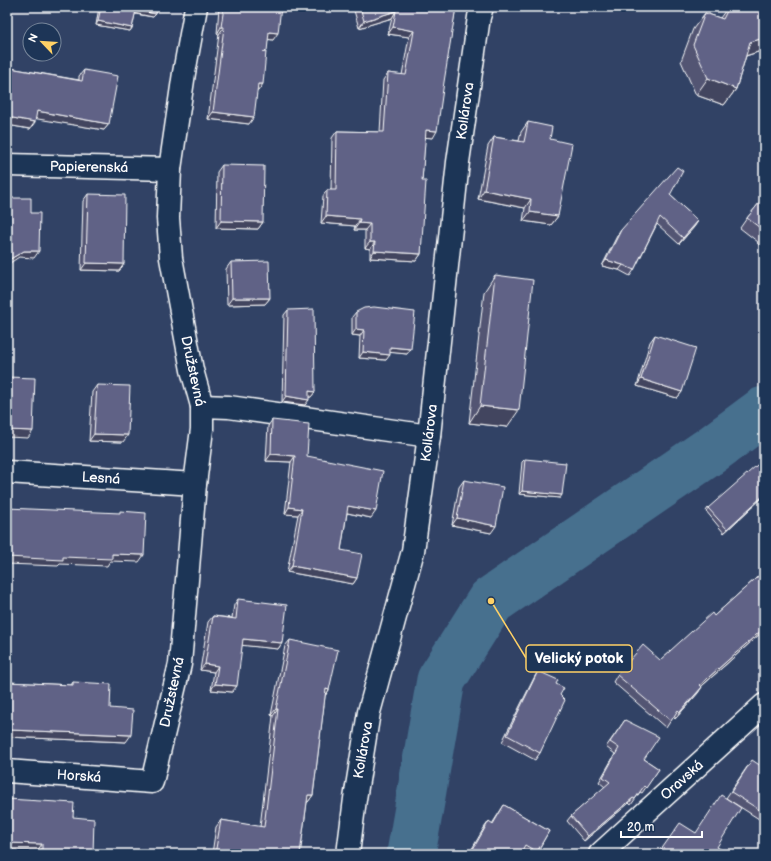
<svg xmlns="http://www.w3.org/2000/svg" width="771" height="861" font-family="'Balsamiq Sans',sans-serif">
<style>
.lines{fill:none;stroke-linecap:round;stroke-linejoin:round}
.river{stroke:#466f8e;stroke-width:49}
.minor-casing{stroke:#fff;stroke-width:25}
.minor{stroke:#1d3557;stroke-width:22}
.wall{fill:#535473;stroke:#fff}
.shaded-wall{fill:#43455e;stroke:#fff}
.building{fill:#606286;stroke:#fff}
.labels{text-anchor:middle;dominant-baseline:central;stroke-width:3;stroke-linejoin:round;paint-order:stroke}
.street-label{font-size:14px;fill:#fff;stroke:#1d3557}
.leader{fill:none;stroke:#ffd166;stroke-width:1.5}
.callout-dot{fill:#ffd166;stroke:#1d3557;stroke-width:1.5}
.callout{fill:#1d3557;stroke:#ffd166;stroke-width:1.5}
.callout-label{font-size:15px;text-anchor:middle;font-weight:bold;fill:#fff}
</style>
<rect width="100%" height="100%" fill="#314265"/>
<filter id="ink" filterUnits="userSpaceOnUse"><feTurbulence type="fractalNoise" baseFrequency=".025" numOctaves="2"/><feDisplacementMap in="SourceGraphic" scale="8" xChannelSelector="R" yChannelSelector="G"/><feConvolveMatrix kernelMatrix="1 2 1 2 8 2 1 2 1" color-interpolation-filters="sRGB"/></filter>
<g filter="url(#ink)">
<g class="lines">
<polyline class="river" points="411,854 441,680 491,601 710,451 764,411"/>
<g class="minor-casing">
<g id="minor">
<polyline points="7,165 170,169"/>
<polyline points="202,406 229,407 429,436"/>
<polyline points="7,472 195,484"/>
<polyline points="7,771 152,782 180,664 195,484 202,429 202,406 192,370 171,258 168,218 170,169 184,73 196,7"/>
<polyline points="348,854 355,799 369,712 413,551 429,436 458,162 479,17 482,7"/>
<polyline points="600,854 764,705"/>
</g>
</g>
<use href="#minor" class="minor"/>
</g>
<g class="wall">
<polygon points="99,7 157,7 156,14 153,17 135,14 132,28 130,31 96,25"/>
<polygon points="219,7 281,7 273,40 268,39 258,91 257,91 249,124 208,119 219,34 217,34"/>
<polygon points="353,7 456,7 433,138 425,137 422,181 421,254 416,261 370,258 370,249 365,248 365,230 354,230 355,226 321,223 323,196 327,190 331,190 332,138 337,131 380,132 383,80 388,73 402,75 409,37 388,34 392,18 359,28"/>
<polygon points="728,7 759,7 764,9 764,50 746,56 736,89 724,105 696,95 681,61 693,29 705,13 720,18"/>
<polygon points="10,68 79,80 79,76 84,70 109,124 104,130 36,118 30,129 7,125 7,73"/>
<polygon points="528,122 550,139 558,216 551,225 523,221 525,208 478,199 488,146 494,137 519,141 521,132"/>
<polygon points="222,165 263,222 258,229 216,228 217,172"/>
<polygon points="88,194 124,264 119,271 81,270 83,201"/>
<polygon points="670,195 698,221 694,227 679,244 657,224 634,270 630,276 619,270 602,266 617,236 621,230"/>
<polygon points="764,197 764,249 757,243 758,242 740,228 747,218"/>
<polygon points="231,262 270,298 265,304 227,305 226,269"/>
<polygon points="495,275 507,427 469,423 484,292"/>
<polygon points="288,310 315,392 311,397 309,397 305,405 282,402 284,315"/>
<polygon points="356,312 407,354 390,352 386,360 359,358 360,336 352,335 352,317"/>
<polygon points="655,335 682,392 677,398 637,386 650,342"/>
<polygon points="97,385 123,442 89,441 92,392"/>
<polygon points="272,420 307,456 371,518 347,513 341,550 357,578 353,584 287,572 298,515 285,514 291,462 266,461 268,426"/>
<polygon points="525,459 560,498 519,494 522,462"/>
<polygon points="464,480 491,533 452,525 459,487"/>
<polygon points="764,496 724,533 706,511 708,508"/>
<polygon points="764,571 764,633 763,634 762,632 702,686 698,693 675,719 673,717 666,728 613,682 617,675 660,660 714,616"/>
<polygon points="238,599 282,643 278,649 242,645 232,692 211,690 214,672 200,670 208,622 213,616 232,618 234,605"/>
<polygon points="290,640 329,690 325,696 313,795 308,802 307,802 300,854 212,854 216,827 221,820 260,827 273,716 271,715 285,646"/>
<polygon points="538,671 556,684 560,695 540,753 535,760 502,742 534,678"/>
<polygon points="7,682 71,685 73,682 110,708 126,742 7,737"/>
<polygon points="625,720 644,759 659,769 642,793 640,792 631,805 629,803 584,841 567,821 571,816 605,787 599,782 615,754 606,747"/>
<polygon points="764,764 764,811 759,819 726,798 747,767 762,767"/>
<polygon points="504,805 549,831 536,854 524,854 521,852 520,854 469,854 484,828 489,821 492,824"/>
<polygon points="73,817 93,854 37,854 37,851 7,850"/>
</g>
<g class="shaded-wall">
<polygon points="136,10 156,14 153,17 133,13"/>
<polygon points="396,11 392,18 359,28 364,21"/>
<polygon points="98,21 132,28 130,31 96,25"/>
<polygon points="221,27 224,27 219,34 217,34"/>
<polygon points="393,27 414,31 409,37 388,34"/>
<polygon points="269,32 278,33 273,40 264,39"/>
<polygon points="764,38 764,50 739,58 750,42"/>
<polygon points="708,78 736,89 724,105 696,95"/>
<polygon points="258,84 263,84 258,91 253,91"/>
<polygon points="37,111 109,124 104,130 32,118"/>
<polygon points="213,112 254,117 249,124 208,119"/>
<polygon points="7,117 35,122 30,129 7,125"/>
<polygon points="426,130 437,131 433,138 421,137"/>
<polygon points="484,190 531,199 525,208 478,199"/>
<polygon points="530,212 558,216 551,225 523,221"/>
<polygon points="326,216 360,219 355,226 321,223"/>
<polygon points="221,221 263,222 258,229 216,228"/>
<polygon points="698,221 694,227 679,244 683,238"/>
<polygon points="359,223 370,224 365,230 354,230"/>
<polygon points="370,242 375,242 370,249 365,248"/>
<polygon points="24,251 39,251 34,258 19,257 7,265 7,261"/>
<polygon points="374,251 421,254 416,261 370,258"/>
<polygon points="606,260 623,265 619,270 602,266"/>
<polygon points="86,263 124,264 119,271 81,270"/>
<polygon points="232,298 270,298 265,304 227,305"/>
<polygon points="356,329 364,330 360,336 352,335"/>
<polygon points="390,347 411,349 407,354 386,352"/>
<polygon points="363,352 390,355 386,360 359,358"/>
<polygon points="641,379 682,392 677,398 637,386"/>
<polygon points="309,391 315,392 311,397 305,397"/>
<polygon points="286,396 309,400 305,405 282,402"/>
<polygon points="480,406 519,410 507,427 469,423"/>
<polygon points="7,430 33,431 28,438 7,437"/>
<polygon points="94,434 128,435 123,442 89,441"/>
<polygon points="271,454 295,456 291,462 266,461"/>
<polygon points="522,491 562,495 560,498 519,494"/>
<polygon points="764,495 764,496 724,533 727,529"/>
<polygon points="348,506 376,511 371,518 343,512"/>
<polygon points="289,507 302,509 298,515 285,514"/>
<polygon points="457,518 496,526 491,533 452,525"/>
<polygon points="112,554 144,555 139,562 110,561 107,566 60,564 58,566 7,564 7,557"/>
<polygon points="292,566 357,578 353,584 287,572"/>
<polygon points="764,628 764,629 762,632 695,692 700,685"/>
<polygon points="243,639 282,643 278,649 239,645"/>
<polygon points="205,664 218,666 214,672 200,670"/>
<polygon points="215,684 237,686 232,692 211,690"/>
<polygon points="702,687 698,693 675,719 680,712"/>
<polygon points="326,689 329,690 324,697"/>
<polygon points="276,709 278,709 273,716 271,715"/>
<polygon points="10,730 131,735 126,742 7,737 7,734"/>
<polygon points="308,795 313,795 308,802 303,801"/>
<polygon points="633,798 629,803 584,841 588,836"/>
<polygon points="7,843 42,844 37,851 7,850"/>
</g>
<g class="building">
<polygon points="101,7 157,7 156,14 136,10 132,28 98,21"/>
<polygon points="224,7 281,7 278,33 269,32 267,51 263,52 266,52 263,84 258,84 254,117 213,112 224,27 221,27"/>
<polygon points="360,7 456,7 444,82 437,131 426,130 422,181 426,181 421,254 374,251 375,242 370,242 370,224 359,223 360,219 326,216 327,190 336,190 337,131 384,132 388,73 406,75 414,31 393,27 396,11 364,21"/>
<polygon points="729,7 759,7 764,9 764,38 750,42 736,89 708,78 693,45 705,13 723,19"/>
<polygon points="10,68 82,81 84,70 118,76 109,124 37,111 35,122 7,117 7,86"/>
<polygon points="528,122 552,127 550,139 572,144 558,216 530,212 531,199 484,190 494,137 524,142"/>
<polygon points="222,165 264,166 263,222 221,221"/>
<polygon points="677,167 683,171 670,195 698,221 683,238 660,217 634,270 623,265 606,260 621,230"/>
<polygon points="88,194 125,195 124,264 86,263"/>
<polygon points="764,197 764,231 747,218"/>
<polygon points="7,198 31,198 31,213 40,213 39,251 24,251 7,261"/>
<polygon points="269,261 270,298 232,298 231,262"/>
<polygon points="495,275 533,280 519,410 480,406"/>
<polygon points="374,307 415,312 411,349 390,347 390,355 363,352 364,330 356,329 356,312 364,308"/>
<polygon points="314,309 315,392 309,391 309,400 286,396 288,310"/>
<polygon points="655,335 696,348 682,392 641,379"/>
<polygon points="7,377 35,378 33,431 7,430"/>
<polygon points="97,385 130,386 128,435 94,434"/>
<polygon points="272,420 309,424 307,456 383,471 376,511 348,506 341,550 362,554 357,578 292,566 302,509 289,507 295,456 271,454"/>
<polygon points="525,459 566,463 562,495 522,491"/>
<polygon points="764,459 764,495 727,529 708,508"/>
<polygon points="464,480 503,487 496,526 457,518"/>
<polygon points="7,508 120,513 120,511 146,513 144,555 112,554 112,559 63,557 63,560 7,557"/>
<polygon points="764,571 764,628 700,685 702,687 680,712 678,710 671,721 617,675 643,645 660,660 712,613 714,616"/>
<polygon points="238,599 287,605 282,643 243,639 237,686 215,684 218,666 205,664 213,616 236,619"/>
<polygon points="290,640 338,650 329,690 326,689 313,795 308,795 300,854 215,854 221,820 264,827 278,709 276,709"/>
<polygon points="538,671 558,680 556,684 564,688 560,695 565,700 540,753 507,735"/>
<polygon points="7,682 73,685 73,682 111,684 110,708 133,710 131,735 10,730 10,724 7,724"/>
<polygon points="625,720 659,737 644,759 659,769 646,788 644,786 635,799 633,798 588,836 571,816 610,782 603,777 619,748 610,742"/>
<polygon points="752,760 764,768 764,767 764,811 763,812 731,792"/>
<polygon points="721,795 741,808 717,847 724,851 722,854 658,854 680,823 696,833"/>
<polygon points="7,799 74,803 73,817 94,819 93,854 42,854 42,844 7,843"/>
<polygon points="504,805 549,831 537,852 525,845 520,854 482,854 473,849 489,821 493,824"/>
</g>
</g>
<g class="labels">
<g class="street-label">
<text transform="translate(465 111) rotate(-82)">Kollárova</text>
<text transform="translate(89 167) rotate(1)">Papierenská</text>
<text transform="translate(193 371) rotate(78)">Družstevná</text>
<text transform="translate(429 433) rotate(-83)">Kollárova</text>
<text transform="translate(101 478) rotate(4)">Lesná</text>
<text transform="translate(172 692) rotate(-78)">Družstevná</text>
<text transform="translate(363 750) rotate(-80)">Kollárova</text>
<text transform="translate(79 776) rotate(4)">Horská</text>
<text transform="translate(682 780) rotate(-42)">Oravská</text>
</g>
</g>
<path class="leader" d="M491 601L526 658"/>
<circle class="callout-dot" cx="491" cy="601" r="4"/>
<rect class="callout" x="526" y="645" width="106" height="27" rx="4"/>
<g class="callout-label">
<text x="579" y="663">Velický potok</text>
</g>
<rect width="771" height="861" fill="none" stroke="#1d3557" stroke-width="24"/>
<rect x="12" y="12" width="747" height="837" fill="none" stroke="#fff" stroke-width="1.5" filter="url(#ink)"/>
<g transform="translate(42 42) rotate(295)"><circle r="19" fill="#1d3557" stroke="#77869a"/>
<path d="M0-3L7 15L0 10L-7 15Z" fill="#ffd166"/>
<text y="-6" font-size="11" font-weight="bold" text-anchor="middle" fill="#ffffff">N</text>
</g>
<path d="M621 831v6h81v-6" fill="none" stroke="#ffffff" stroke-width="2"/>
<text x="627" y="831" font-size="12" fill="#ffffff" stroke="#1d3557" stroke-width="3" paint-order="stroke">20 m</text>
</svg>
